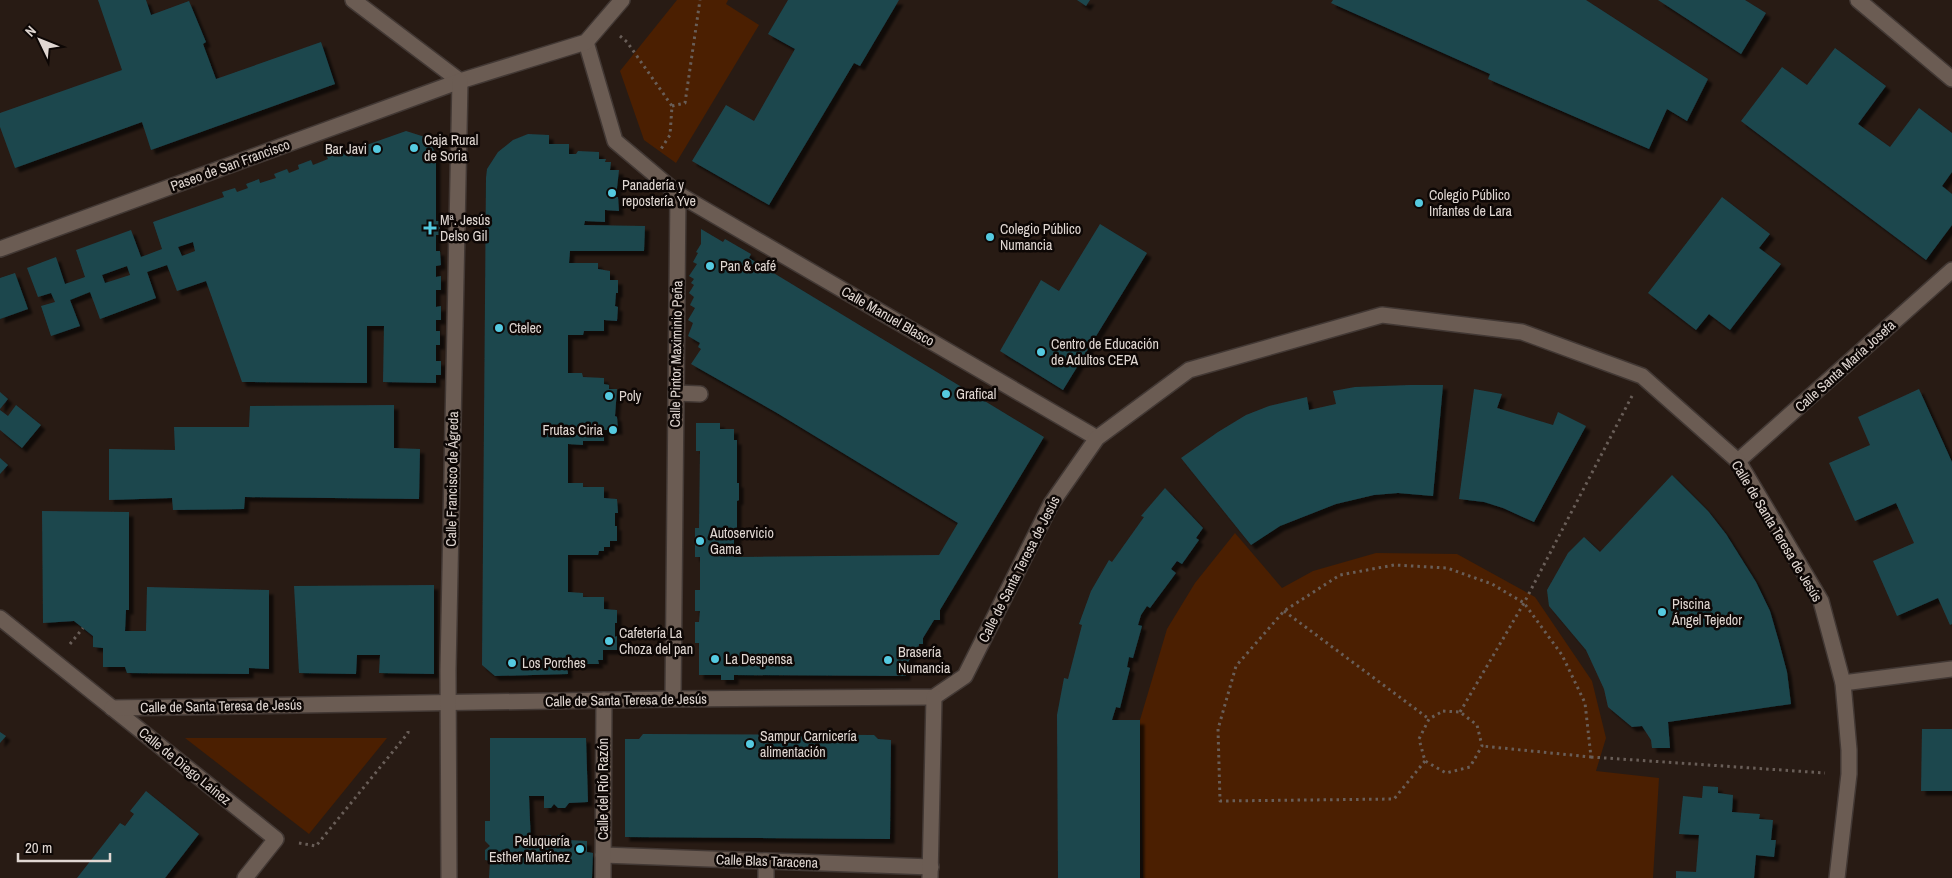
<svg xmlns="http://www.w3.org/2000/svg" width="1952" height="878" font-family="'Archivo Narrow',sans-serif">
<style>
.green{fill:#4b1f01}
.building{fill:#1d464e;fill-rule:evenodd;filter:url(#shadow)}
.lines{fill:none;stroke-linecap:round;stroke-linejoin:round}
.lane-casing{stroke:#423834;stroke-width:18}
.street-casing{stroke:#423834;stroke-width:18}
.secondary-casing{stroke:#423834;stroke-width:18}
.path{stroke:#695e58;stroke-width:3;stroke-dasharray:2.5 4;stroke-linecap:butt}
.lane{stroke:#6b5c53;stroke-width:15}
.street{stroke:#6b5c53;stroke-width:15}
.secondary{stroke:#6b5c53;stroke-width:15}
.poi-dot{fill:#55cae0;stroke:#0d0705;stroke-width:2}
.labels{text-anchor:middle;dominant-baseline:central;stroke-width:5;stroke-linejoin:round;paint-order:stroke}
.poi-label{font-size:14px;fill:#e0d7d2;stroke:#0d0705;text-anchor:start}
.street-label{font-size:14px;fill:#e0d7d2;stroke:#0d0705}
</style>
<defs>
<filter id="shadow"><feDropShadow dx="4.5" dy="4.5" stdDeviation="1" flood-color="#0009"/></filter>
</defs>
<rect width="100%" height="100%" fill="#281b14"/>
<g class="green">
<polygon points="677,0 728,0 726,4 759,25 676,163 644,140 620,71"/>
<polygon points="1235,533 1282,588 1313,571 1376,553 1457,554 1535,597 1592,681 1606,738 1596,771 1659,778 1653,878 1143,878 1140,720 1167,629 1195,583"/>
<polygon points="185,738 387,738 309,834"/>
</g>
<g class="building">
<polygon points="98,0 146,0 151,15 189,1 206,42 203,44 216,79 321,42 335,84 151,150 142,122 15,168 0,127 0,113 122,70"/>
<polygon points="788,0 899,0 860,66 854,63 769,205 692,161 726,105 754,121 795,49 768,34"/>
<polygon points="1077,0 1090,0 1086,6"/>
<polygon points="1333,0 1586,0 1708,79 1687,121 1667,109 1649,149 1488,79 1490,74 1331,3"/>
<polygon points="1658,0 1745,0 1766,13 1741,54"/>
<polygon points="1835,48 1886,86 1858,124 1890,147 1919,108 1952,133 1952,172 1942,186 1952,194 1952,225 1926,260 1741,121 1782,67 1807,85"/>
<path d="M406 131 425 137 436 153V221H440V235H436V251H440L441 265 436 266V277L441 276V290H436V307L441 306V320H436V331H440V345H436V361H441V375H436V383L383 382 384 326H367V383L242 382 206 281 177 291 167 265 147 272 156 298 100 319 90 292 70 300 80 326 51 336 41 306 55 302 51 293 38 297 27 268 56 257 65 284 85 277 76 250 131 230 141 257 162 249 153 222 224 197 222 192 235 188 237 192 248 188 246 184 259 179 260 183 276 178 274 174 287 169 289 173 299 169 298 165 311 160 313 165 328 159 326 155 339 151 341 154ZM193 242 195 251 182 256 178 247ZM127 266 130 275 105 283 102 275Z"/>
<polygon points="528,134 549,135 549,144 569,144 569,154 576,154 578,151 599,152 599,159 606,159 605,162 611,162 610,170 619,170 616,197 618,197 619,211 605,210 605,222 585,221 584,225 645,226 644,251 570,251 569,263 598,263 598,269 610,271 610,280 618,280 618,293 616,293 615,306 618,307 617,321 604,320 604,331 584,331 583,335 568,335 568,373 582,373 583,377 604,378 604,384 609,385 609,389 617,389 615,416 617,417 618,430 604,430 604,441 583,441 583,445 568,444 568,483 583,483 583,487 604,487 604,498 617,499 618,513 615,513 615,526 617,526 617,541 610,541 610,547 604,547 604,551 599,551 598,555 568,555 568,592 583,593 583,597 604,597 604,609 617,610 617,623 615,623 615,637 617,636 617,650 603,650 603,660 598,660 599,664 567,664 568,674 495,676 482,665 486,178 487,169 498,152 513,140"/>
<polygon points="1722,197 1770,234 1759,248 1781,264 1730,330 1709,314 1696,330 1648,293"/>
<polygon points="1100,224 1147,253 1063,390 1000,351 1041,280 1059,291"/>
<polygon points="701,229 723,242 725,239 751,254 749,258 1044,437 940,610 940,620 934,620 923,638 923,644 919,644 918,651 915,651 906,665 906,676 734,675 734,680 721,680 721,675 699,675 699,643 695,643 695,622 699,622 700,611 695,611 695,590 700,590 700,557 695,557 695,528 699,528 700,451 696,451 696,423 720,423 720,429 734,429 734,440 737,440 737,483 739,483 739,500 737,501 737,540 734,540 734,557 939,555 958,523 777,413 691,364 701,349 698,347 700,343 688,336 693,323 688,320 695,308 690,305 694,297 689,293 694,285 691,283 694,279 689,276 697,264 693,262 698,253 696,252 701,244"/>
<polygon points="15,273 28,309 0,319 0,278"/>
<polygon points="1410,385 1443,385 1433,496 1398,493 1374,495 1336,504 1280,526 1251,545 1181,458 1218,432 1246,415 1269,406 1307,397 1309,410 1336,404 1333,391 1355,387"/>
<polygon points="1474,389 1502,394 1497,408 1553,425 1558,412 1586,426 1534,522 1503,508 1484,502 1459,499"/>
<polygon points="1919,389 1952,462 1952,624 1950,625 1938,598 1897,616 1873,561 1914,543 1896,503 1855,521 1829,463 1870,445 1858,417"/>
<polygon points="0,392 8,399 0,409"/>
<polygon points="16,405 41,425 22,448 0,430 0,410 8,416"/>
<polygon points="394,405 394,448 420,449 419,499 245,497 244,509 173,510 172,498 109,500 109,449 175,450 174,427 249,427 250,406"/>
<polygon points="0,458 8,465 0,474"/>
<polygon points="1672,475 1708,511 1726,534 1756,582 1770,611 1779,642 1787,672 1791,704 1668,722 1670,748 1652,748 1651,740 1642,726 1632,727 1608,707 1604,689 1586,650 1549,606 1547,590 1568,553 1584,537 1600,552"/>
<polygon points="1165,488 1203,528 1196,538 1199,540 1182,564 1177,561 1171,569 1176,573 1150,608 1147,606 1141,615 1138,625 1142,626 1133,658 1129,657 1127,667 1130,668 1120,708 1116,707 1112,720 1140,720 1140,878 1058,878 1057,715 1064,678 1068,679 1082,625 1079,624 1091,591 1109,560 1112,562 1144,517 1141,516"/>
<polygon points="42,511 129,512 129,610 126,610 125,631 146,631 147,587 269,590 269,669 249,668 249,674 127,673 125,667 103,667 103,648 93,647 93,636 74,621 43,623"/>
<polygon points="434,585 434,674 379,673 380,655 357,655 356,674 299,673 294,586"/>
<polygon points="1922,729 1952,729 1952,791 1921,791"/>
<polygon points="0,732 6,736 0,743"/>
<polygon points="643,734 874,735 878,739 891,740 890,839 625,837 625,739 639,739"/>
<polygon points="490,738 586,738 588,802 569,803 565,808 558,808 554,804 551,808 544,808 544,796 529,796 531,845 545,846 545,836 550,835 556,840 558,835 565,835 569,840 587,841 587,852 593,853 592,878 489,878 490,861 485,860 485,850 490,846 485,841 485,821 490,821"/>
<polygon points="1703,786 1718,787 1718,793 1733,795 1732,812 1760,814 1759,819 1773,820 1771,840 1776,840 1774,857 1756,855 1754,878 1676,878 1676,871 1696,872 1699,835 1679,834 1683,796 1702,798"/>
<polygon points="146,791 199,834 165,878 77,878 120,823 125,826 134,814 130,811"/>
</g>
<g class="lines">
<g class="lane-casing">
<polyline id="lane" points="676,393 700,394"/>
</g>
<g class="street-casing">
<g id="street">
<polyline points="353,0 460,81"/>
<polyline points="586,42 615,141 678,194 1097,438"/>
<polyline points="0,249 460,81 586,42 622,0"/>
<polyline points="1738,461 1952,270"/>
<polyline points="0,618 276,839 245,878"/>
<polyline points="1843,683 1952,669"/>
<polyline points="673,699 678,194"/>
<polyline points="112,708 673,699 934,697 965,676 1051,504 1097,438 1189,370 1382,315 1522,332 1642,376 1738,461 1821,601 1843,683 1849,750 1849,774 1837,878"/>
<polyline points="603,855 931,867"/>
<polyline points="449,878 448,670 460,81"/>
<polyline points="603,878 604,700"/>
<polyline points="766,878 766,861"/>
<polyline points="930,878 934,697"/>
</g>
</g>
<g class="secondary-casing">
<polyline id="secondary" points="1858,0 1952,79"/>
</g>
<g class="path">
<polyline points="620,36 627,42 672,106 670,135 661,149"/>
<polyline points="672,106 685,103 700,0"/>
<polyline points="1284,611 1429,719"/>
<polyline points="70,644 83,628"/>
<polygon points="1443,711 1460,712 1477,725 1482,746 1470,767 1446,773 1425,761 1419,739 1429,719"/>
<polyline points="1460,712 1524,603 1632,396"/>
<polyline points="1591,757 1825,773"/>
<polyline points="1425,761 1394,799 1220,801 1218,729 1236,666 1284,611 1340,575 1394,565 1447,568 1492,584 1524,603 1562,655 1585,703 1591,757 1482,746"/>
<polyline points="299,843 316,846 408,733 408,727"/>
</g>
<use href="#lane" class="lane"/>
<use href="#street" class="street"/>
<use href="#secondary" class="secondary"/>
</g>
<g class="poi-dot">
<circle cx="414" cy="148" r="5"/>
<circle cx="377" cy="149" r="5"/>
<circle cx="612" cy="193" r="5"/>
<circle cx="1419" cy="203" r="5"/>
<path d="M427.5 220.5h5v5h5v5h-5v5h-5v-5h-5v-5h5z"/>
<circle cx="990" cy="237" r="5"/>
<circle cx="710" cy="266" r="5"/>
<circle cx="499" cy="328" r="5"/>
<circle cx="1041" cy="352" r="5"/>
<circle cx="946" cy="394" r="5"/>
<circle cx="609" cy="396" r="5"/>
<circle cx="613" cy="430" r="5"/>
<circle cx="700" cy="541" r="5"/>
<circle cx="1662" cy="612" r="5"/>
<circle cx="609" cy="641" r="5"/>
<circle cx="715" cy="659" r="5"/>
<circle cx="888" cy="660" r="5"/>
<circle cx="512" cy="663" r="5"/>
<circle cx="750" cy="744" r="5"/>
<circle cx="580" cy="849" r="5"/>
</g>
<g class="labels">
<g class="poi-label">
<text x="424" y="140">Caja Rural<tspan x="424" dy="16">de Soria</tspan></text>
<text x="367" y="149" text-anchor="end">Bar Javi</text>
<text x="622" y="185">Panadería y<tspan x="622" dy="16">repostería Yve</tspan></text>
<text x="1429" y="195">Colegio Público<tspan x="1429" dy="16">Infantes de Lara</tspan></text>
<text x="440" y="220">Mª. Jesús<tspan x="440" dy="16">Delso Gil</tspan></text>
<text x="1000" y="229">Colegio Público<tspan x="1000" dy="16">Numancia</tspan></text>
<text x="720" y="266">Pan &amp; café</text>
<text x="509" y="328">Ctelec</text>
<text x="1051" y="344">Centro de Educación<tspan x="1051" dy="16">de Adultos CEPA</tspan></text>
<text x="956" y="394">Grafical</text>
<text x="619" y="396">Poly</text>
<text x="603" y="430" text-anchor="end">Frutas Ciria</text>
<text x="710" y="533">Autoservicio<tspan x="710" dy="16">Gama</tspan></text>
<text x="1672" y="604">Piscina<tspan x="1672" dy="16">Ángel Tejedor</tspan></text>
<text x="619" y="633">Cafetería La<tspan x="619" dy="16">Choza del pan</tspan></text>
<text x="898" y="652">Brasería<tspan x="898" dy="16">Numancia</tspan></text>
<text x="725" y="659">La Despensa</text>
<text x="522" y="663">Los Porches</text>
<text x="760" y="736">Sampur Carnicería<tspan x="760" dy="16">alimentación</tspan></text>
<text x="570" y="841" text-anchor="end">Peluquería<tspan x="570" dy="16">Esther Martínez</tspan></text>
</g>
<g class="street-label">
<text transform="translate(230 165) rotate(-20)">Paseo de San Francisco</text>
<text transform="translate(888 316) rotate(30)">Calle Manuel Blasco</text>
<text transform="translate(676 354) rotate(-89)">Calle Pintor Maximinio Peña</text>
<text transform="translate(1845 366) rotate(-42)">Calle Santa María Josefa</text>
<text transform="translate(452 479) rotate(-89)">Calle Francisco de Ágreda</text>
<text transform="translate(1777 531) rotate(59)">Calle de Santa Teresa de Jesús</text>
<text transform="translate(1019 569) rotate(-63)">Calle de Santa Teresa de Jesús</text>
<text transform="translate(626 700) rotate(-1)">Calle de Santa Teresa de Jesús</text>
<text transform="translate(221 706) rotate(-1)">Calle de Santa Teresa de Jesús</text>
<text transform="translate(185 766) rotate(39)">Calle de Diego Laínez</text>
<text transform="translate(603 789) rotate(-90)">Calle del Río Razón</text>
<text transform="translate(767 861) rotate(2)">Calle Blas Taracena</text>
</g>
</g>
<g transform="translate(40 40) rotate(313)" stroke="#0d0705" stroke-width="4" paint-order="stroke">
<path d="M0-4L9 19L0 12L-9 19Z" fill="#e0d7d2"/>
<text y="-8" font-size="14" font-weight="bold" text-anchor="middle" fill="#e0d7d2">N</text>
</g>
<path d="M18 853v8h92v-8" fill="none" stroke="#e0d7d2" stroke-width="2.5"/>
<text x="25" y="853" font-size="15" fill="#e0d7d2" stroke="#0d0705" stroke-width="4" paint-order="stroke">20 m</text>
</svg>
